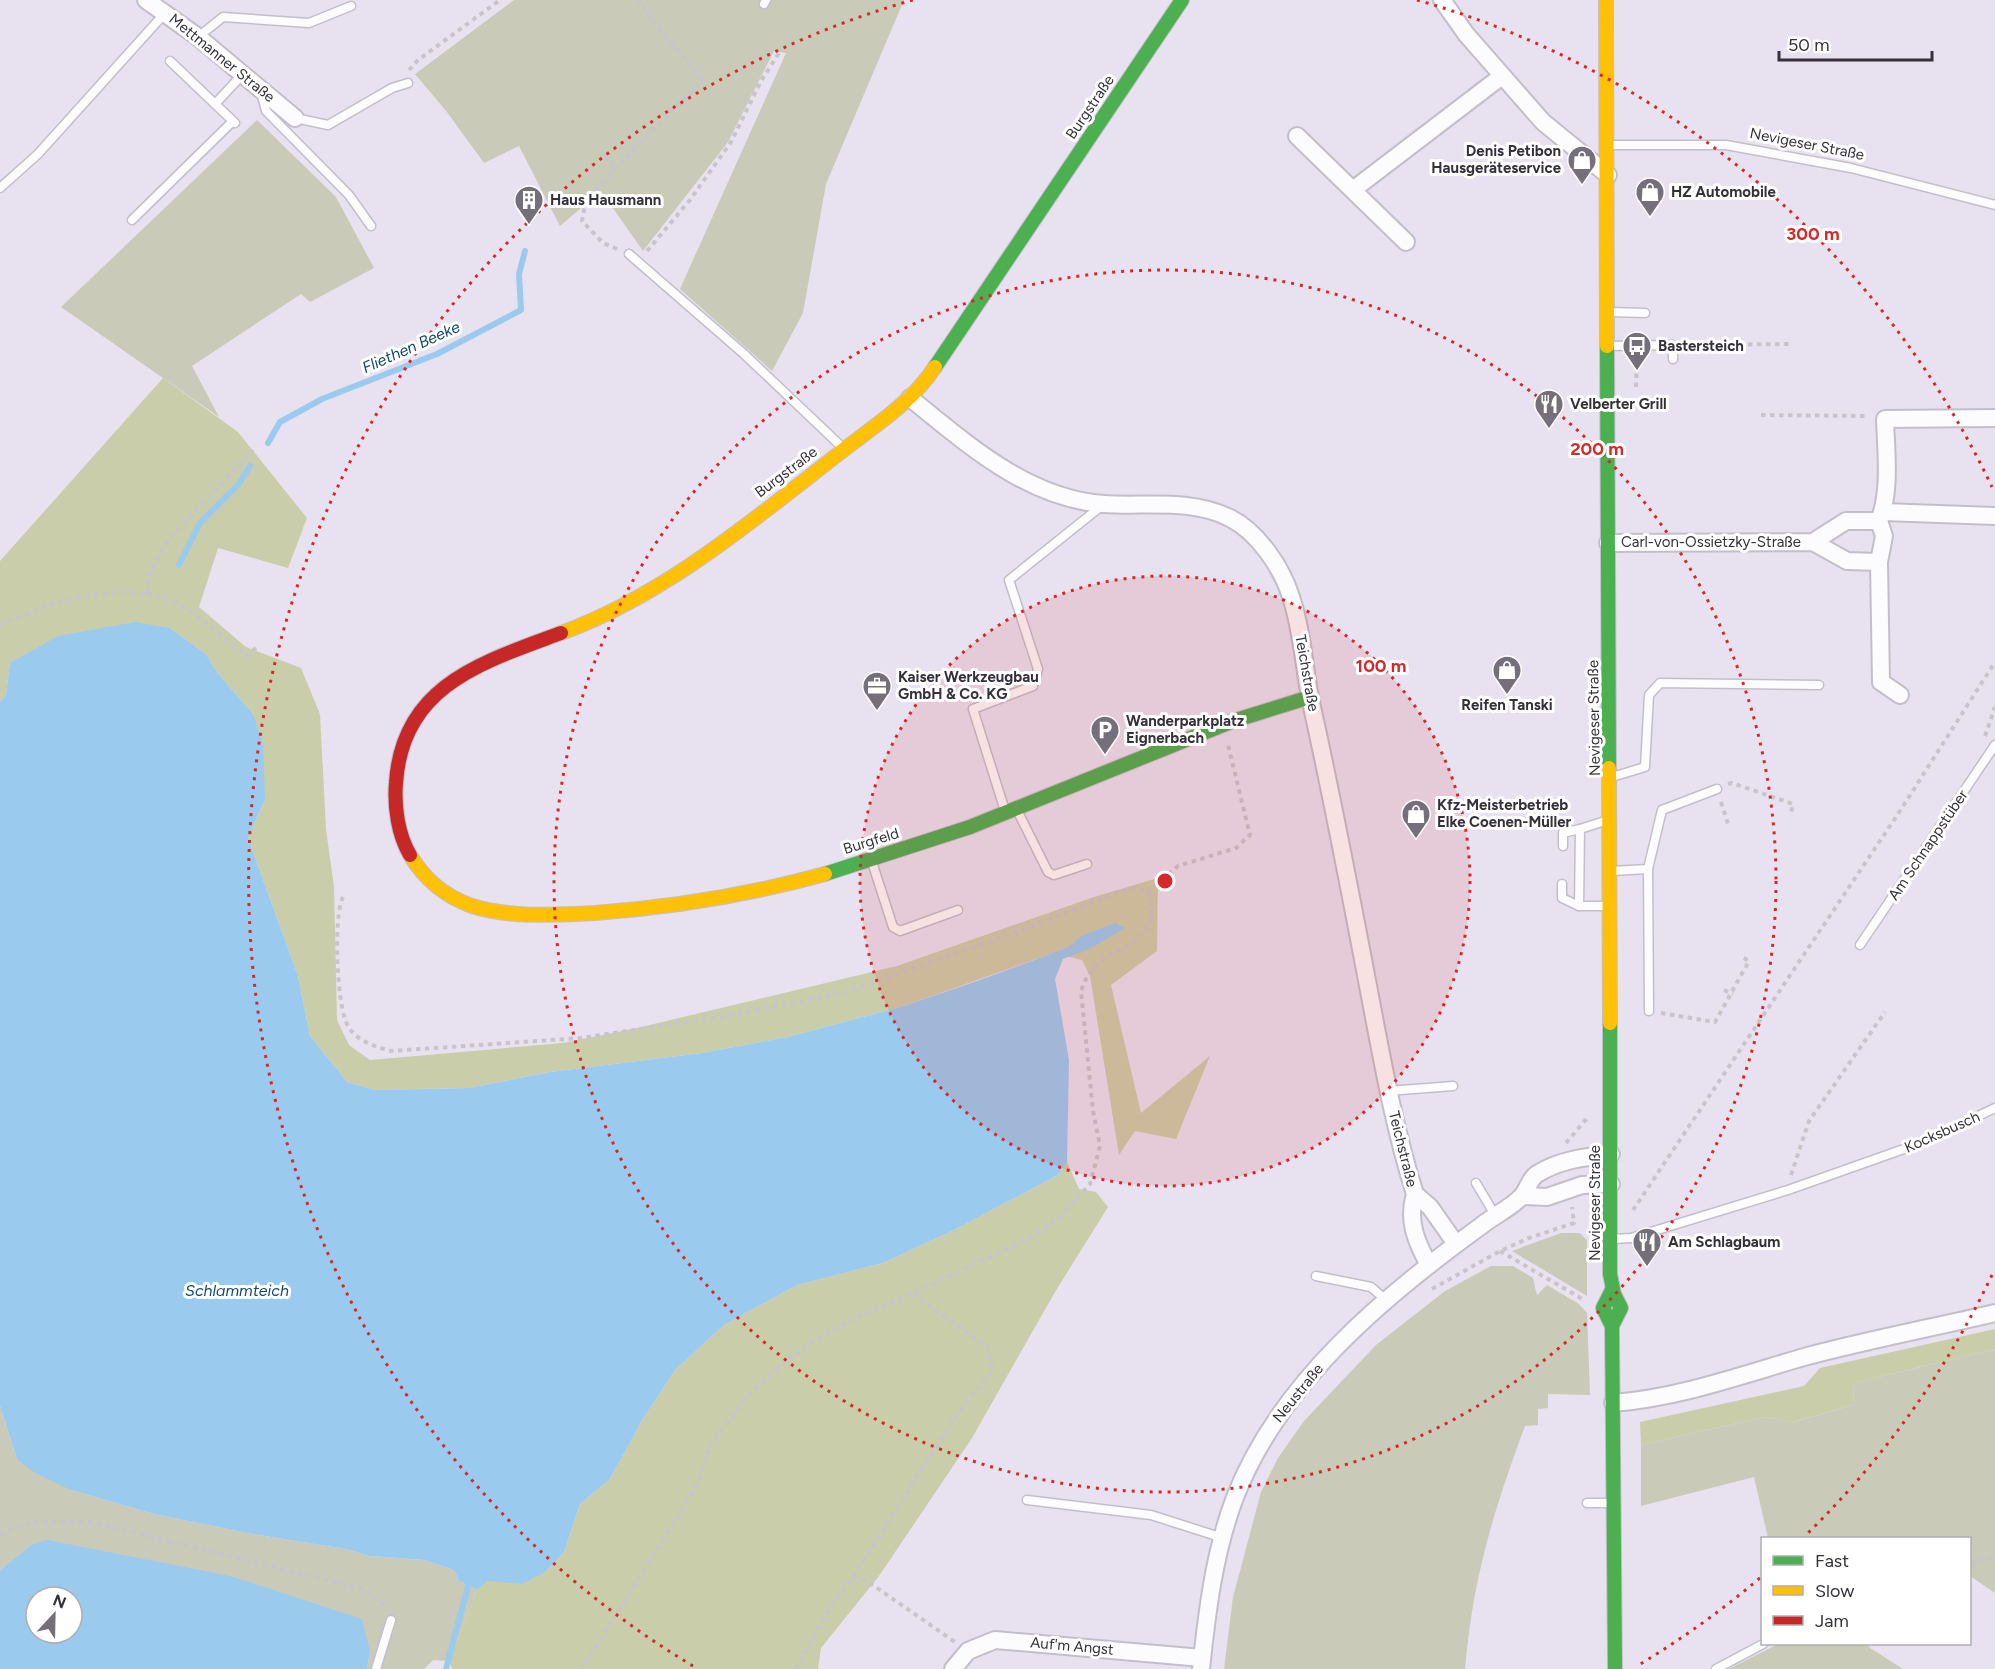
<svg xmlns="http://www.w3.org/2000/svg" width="1995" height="1669" font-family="Figtree,sans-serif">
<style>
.green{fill:#c9cab7}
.forest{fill:#cacdaa}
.water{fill:#9acbef;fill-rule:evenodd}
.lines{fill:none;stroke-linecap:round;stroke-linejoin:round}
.stream{stroke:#9acbef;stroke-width:6}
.lane-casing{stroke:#c3bfca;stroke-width:11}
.street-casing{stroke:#c3bfca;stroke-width:20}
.fast-casing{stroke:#c3bfca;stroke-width:16}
.slow-casing{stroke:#c3bfca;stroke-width:16}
.jam-casing{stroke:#c3bfca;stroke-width:16}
.path{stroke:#c7c5ca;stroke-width:4;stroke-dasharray:4.5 4.5;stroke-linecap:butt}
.lane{stroke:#fcfbfd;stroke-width:8}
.street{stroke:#fcfbfd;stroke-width:16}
.fast{stroke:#4caf50;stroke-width:14}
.slow{stroke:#ffc107;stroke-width:14}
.jam{stroke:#c62828;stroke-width:14}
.ring{fill:none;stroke:#d62828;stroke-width:3;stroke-dasharray:3 6}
.labels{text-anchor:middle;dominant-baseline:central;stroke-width:6;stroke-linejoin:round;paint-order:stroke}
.street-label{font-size:15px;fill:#35313b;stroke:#fff}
.poi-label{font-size:15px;font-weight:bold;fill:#35313b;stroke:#fff;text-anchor:start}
.water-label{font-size:16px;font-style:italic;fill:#134b6a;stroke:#fff}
.centre{fill:#d62828;stroke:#fff;stroke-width:3}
.ring-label{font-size:18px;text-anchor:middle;font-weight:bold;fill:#d62828;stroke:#fff;stroke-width:6;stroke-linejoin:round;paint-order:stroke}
</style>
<rect width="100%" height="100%" fill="#e8e2f0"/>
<g class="green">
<polygon points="514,0 904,0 826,184 803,313 772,371 680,289 786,53 774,51 728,142 643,251 601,191 560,226 519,146 484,163 447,112 415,74"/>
<polygon points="257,120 336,197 374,268 310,302 301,294 192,366 219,417 61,307"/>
<polygon points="1561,1233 1580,1233 1587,1240 1587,1296 1512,1251"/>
<path d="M1491 1266H1513L1533 1278 1537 1295 1547 1285 1579 1304 1587 1313 1590 1395 1548 1394V1408L1538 1409V1425L1525 1426C1493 1513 1473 1577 1465 1669H1224L1233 1597 1261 1492 1278 1458 1304 1421 1376 1345 1445 1291Z"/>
<polygon points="1995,1349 1995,1593 1970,1576 1970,1538 1768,1538 1754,1477 1641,1506 1641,1445 1764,1417 1794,1422 1853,1405 1854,1383"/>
<polygon points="0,1406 17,1459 71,1490 154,1514 247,1533 346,1549 370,1556 424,1560 454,1570 459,1581 477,1590 449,1661 433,1660 424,1669 367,1669 370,1651 31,1545 0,1570"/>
<polygon points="1778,1644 1868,1644 1870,1648 1903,1669 1729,1669"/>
</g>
<g class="forest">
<polygon points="163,378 238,432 307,518 288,568 218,548 199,607 246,647 301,668 320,714 326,829 334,887 337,1020 349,1045 370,1060 563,1043 637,1028 897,966 1094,897 1158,878 1157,951 1111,985 1141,1113 1210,1056 1176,1139 1135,1131 1119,1155 1090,976 1082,960 1053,953 904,1006 788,1037 702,1053 550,1072 469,1088 375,1090 347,1082 310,1036 298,976 248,838 265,800 253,714 216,671 206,654 170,628 10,663 6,695 0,702 0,561"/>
<polygon points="1067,1162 1079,1189 1096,1192 1108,1207 1055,1292 972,1438 879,1576 821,1648 818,1669 452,1669 449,1661 477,1590 488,1580 545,1572 564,1552 580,1504 610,1479 641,1422 675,1370 724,1325 797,1285 883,1263 956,1229 1058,1175"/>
<polygon points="1995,1329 1995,1349 1854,1383 1853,1405 1793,1422 1764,1417 1641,1445 1640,1422 1804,1386 1820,1368"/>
</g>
<g class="water">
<polygon points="135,622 170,628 206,654 216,671 253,714 263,744 265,800 248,838 298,976 310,1036 347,1082 375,1090 469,1088 550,1072 702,1053 788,1037 904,1006 977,981 1053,953 1069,947 1081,936 1115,923 1125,928 1091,948 1063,959 1055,979 1069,1060 1067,1162 1058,1175 956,1229 883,1263 797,1285 724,1325 675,1370 641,1422 610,1479 580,1504 564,1552 545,1572 522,1584 488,1581 477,1590 459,1581 454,1570 424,1560 370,1556 346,1549 247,1533 154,1514 71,1490 35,1473 17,1459 0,1406 0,702 6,695 10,663 58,636"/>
<path d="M47 1540 230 1576 362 1619 370 1652 367 1669H0V1570L31 1545ZM36 1597H72V1633H36Z"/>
</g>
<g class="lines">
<g class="stream">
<polyline points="268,443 280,422 322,399 437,354 521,310 519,274 525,251"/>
<polyline points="179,565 200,523 238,485 250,466"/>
<polyline points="446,1669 468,1586"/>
</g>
<g class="lane-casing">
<g id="lane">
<polyline points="764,4 766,0"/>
<polyline points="198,37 223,17 309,23 351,6"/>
<polyline points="170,61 235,123"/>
<polyline points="261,92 266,111 349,195 371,226"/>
<polyline points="215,104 243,74"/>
<polyline points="295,118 328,125 392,88 408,83"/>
<polyline points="1609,145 1726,145 1851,168 1995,205"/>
<polyline points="0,188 38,154 165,13"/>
<polyline points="132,220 233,121"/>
<polyline points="629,254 744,354 843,448"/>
<polyline points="1609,312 1645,313"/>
<polyline points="1609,346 1673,345 1673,359"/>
<polyline points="1612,777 1645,767 1649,695 1660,683 1819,685"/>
<polyline points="1005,811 973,709 1033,686 1038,669 1009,580 1104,504"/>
<polyline points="1018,812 1048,872 1054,875 1087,864"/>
<polyline points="1563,846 1563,833 1580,829"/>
<polyline points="872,862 893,927 900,931 958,910"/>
<polyline points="1648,869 1662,810 1717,789"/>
<polyline points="1611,871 1648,869 1649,1011"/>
<polyline points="1562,884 1562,898 1579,906"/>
<polyline points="1607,906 1579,906 1580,829 1608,820"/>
<polyline points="1860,945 1995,745"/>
<polyline points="1388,1091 1453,1086"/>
<polyline points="1476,1183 1495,1215"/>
<polyline points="1612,1239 1631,1238 1788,1190 1918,1144 1995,1108"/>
<polyline points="1316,1276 1371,1287 1387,1301"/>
<polyline points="1027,1500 1151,1515 1223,1538"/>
<polyline points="1587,1503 1612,1503"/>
<polyline points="376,1669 391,1620"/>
<polyline points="1716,1669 1763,1644"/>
</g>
</g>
<g class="street-casing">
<g id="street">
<polyline points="146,0 198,37 295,118"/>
<polyline points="1442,0 1466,34 1543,122 1608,175"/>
<polyline points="1297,136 1406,242"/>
<polyline points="1354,189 1502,76"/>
<path d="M910 398C967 444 1028 499 1104 504 1146 507 1190 498 1230 518 1258 532 1282 568 1291 597 1303 633 1304 671 1312 707 1333 801 1351 896 1369 991 1382 1059 1394 1128 1415 1194 1407 1220 1416 1242 1429 1265"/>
<polyline points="1883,512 1995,516"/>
<path d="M1879 521C1891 491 1886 451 1885 419L1995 418"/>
<polyline points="1608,543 1813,542 1847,561 1879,562 1884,536 1879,521 1846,521 1813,542"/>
<polyline points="1879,562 1881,682 1900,695"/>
<polyline points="1415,1194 1430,1207 1456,1244"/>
<polyline points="1522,1196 1547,1197 1582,1185 1611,1184"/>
<path d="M1613 1403C1678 1398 1742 1375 1804 1357 1867 1340 1931 1328 1995 1313"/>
<polyline points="953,1669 968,1651 995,1640 1202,1658"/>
<path d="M1201 1669C1207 1612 1214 1554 1234 1500 1277 1385 1384 1296 1481 1226 1493 1216 1511 1208 1521 1197 1528 1190 1529 1179 1537 1174 1559 1160 1585 1157 1611 1154"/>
</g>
</g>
<g class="fast-casing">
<g id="fast">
<polyline points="1607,346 1609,768"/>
<polyline points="935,367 1182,0"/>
<polyline points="825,874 970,827 1233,721 1310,697"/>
<polyline points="1610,1023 1610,1274 1614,1294 1621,1308 1612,1326"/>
<polyline points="1612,1290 1603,1308 1612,1326 1615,1669"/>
</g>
</g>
<g class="slow-casing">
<g id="slow">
<polyline points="1606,0 1607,346"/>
<path d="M561 633C663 596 752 521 837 455 871 428 911 404 935 367"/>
<polyline points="1609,768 1610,1023"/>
<path d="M410 855C425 880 444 896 472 906 511 918 555 915 595 913 674 907 749 895 825 874"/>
</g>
</g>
<g class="jam-casing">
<path id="jam" d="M410 855C398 835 394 806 396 783 402 685 483 662 561 633"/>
</g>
<g class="path">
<polyline points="409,70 418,60 500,0"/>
<polyline points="605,155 617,169"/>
<polyline points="617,249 603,243 582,221 586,199 702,80 652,20 639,0"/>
<polyline points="647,251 690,200 731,142 761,81 779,53"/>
<polyline points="1685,345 1789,344"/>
<polyline points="1636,387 1637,358"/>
<polyline points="1761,415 1868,416"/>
<polyline points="147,594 149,574 168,540 253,450"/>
<path d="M0 625C51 601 132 575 185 608 206 621 226 640 246 656L257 647"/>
<polyline points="1985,736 1995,707"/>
<polyline points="1728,784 1732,783 1793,804 1791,813"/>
<polyline points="1721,802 1729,827"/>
<polyline points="1148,892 1178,866 1236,848 1250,835 1228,745"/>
<path d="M343 897C333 917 337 1001 346 1022 354 1041 374 1046 391 1051L581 1038 726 1016 847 992 1028 928 1118 892 1135 888 1148 892 1153 918C1150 923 1147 930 1143 934 1118 958 1094 952 1081 991L1093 1111 1100 1146 1090 1184 1061 1216 1032 1237 912 1294 857 1317 807 1345 752 1391 710 1446 695 1489 582 1669"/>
<polyline points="1724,990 1733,994"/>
<polyline points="1661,1013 1715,1022 1749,961 1742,957"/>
<polyline points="1566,1143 1588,1117"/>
<polyline points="1791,1175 1809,1121 1885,1012"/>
<polyline points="1633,1210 1898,814 1995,662"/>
<polyline points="1500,1251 1584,1300"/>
<polyline points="1432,1289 1500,1251 1529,1238 1574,1223 1572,1207"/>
<polyline points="0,1534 33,1522 90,1522 363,1589 388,1608"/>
<polyline points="1970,1563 1995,1556"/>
<polyline points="853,1577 956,1416 993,1370 987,1347 912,1294"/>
<polyline points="796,1669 829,1609 853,1577 867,1581 955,1642"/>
</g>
<use href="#lane" class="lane"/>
<use href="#street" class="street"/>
<use href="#fast" class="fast"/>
<use href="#slow" class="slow"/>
<use href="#jam" class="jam"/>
</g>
<circle cx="1165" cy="881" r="305" fill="#d62828" fill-opacity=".12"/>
<g class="ring">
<circle cx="1165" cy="881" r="305"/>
<circle cx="1165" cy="881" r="611"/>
<path d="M1992 1275A916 916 0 0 1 1807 1534M1760 1578A916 916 0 0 1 1637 1666M693 1666A916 916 0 0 1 913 0M1417 0A916 916 0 0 1 1992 487"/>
</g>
<defs>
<g id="shop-pin" transform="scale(1.5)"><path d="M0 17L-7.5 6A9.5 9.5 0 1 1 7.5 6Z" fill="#746f7a" stroke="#fff"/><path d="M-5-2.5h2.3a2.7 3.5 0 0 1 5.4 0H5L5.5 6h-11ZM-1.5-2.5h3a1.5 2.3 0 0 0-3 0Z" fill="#fff"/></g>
<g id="building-pin" transform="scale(1.5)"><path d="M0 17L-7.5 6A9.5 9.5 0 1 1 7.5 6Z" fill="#746f7a" stroke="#fff"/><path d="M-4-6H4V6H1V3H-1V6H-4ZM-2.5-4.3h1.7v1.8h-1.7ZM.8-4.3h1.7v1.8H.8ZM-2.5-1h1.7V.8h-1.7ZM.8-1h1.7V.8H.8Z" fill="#fff"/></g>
<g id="bus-pin" transform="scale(1.5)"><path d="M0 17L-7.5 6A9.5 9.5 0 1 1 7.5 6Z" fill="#746f7a" stroke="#fff"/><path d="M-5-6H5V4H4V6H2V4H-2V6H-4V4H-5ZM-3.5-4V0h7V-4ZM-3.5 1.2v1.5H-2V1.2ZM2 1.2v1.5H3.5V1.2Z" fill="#fff"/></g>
<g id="restaurant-pin" transform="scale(1.5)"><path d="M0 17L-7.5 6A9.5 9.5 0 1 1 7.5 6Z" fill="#746f7a" stroke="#fff"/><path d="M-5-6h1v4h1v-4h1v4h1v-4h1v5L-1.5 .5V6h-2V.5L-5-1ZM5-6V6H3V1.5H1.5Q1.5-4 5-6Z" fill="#fff"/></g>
<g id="office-pin" transform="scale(1.5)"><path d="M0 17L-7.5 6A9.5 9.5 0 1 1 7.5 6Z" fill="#746f7a" stroke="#fff"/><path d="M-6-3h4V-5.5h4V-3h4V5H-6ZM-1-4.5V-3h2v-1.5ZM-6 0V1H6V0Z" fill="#fff"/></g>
<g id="parking-pin" transform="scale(1.5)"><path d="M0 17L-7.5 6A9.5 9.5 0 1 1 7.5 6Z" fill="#746f7a" stroke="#fff"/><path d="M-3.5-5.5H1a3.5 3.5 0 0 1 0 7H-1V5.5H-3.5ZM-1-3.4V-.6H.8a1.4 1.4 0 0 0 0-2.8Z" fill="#fff"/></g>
</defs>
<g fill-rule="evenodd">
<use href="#shop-pin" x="1582" y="160"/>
<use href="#shop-pin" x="1650" y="192"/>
<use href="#building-pin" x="529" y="200"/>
<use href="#bus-pin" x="1637" y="346"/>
<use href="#restaurant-pin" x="1549" y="404"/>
<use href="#shop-pin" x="1507" y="670"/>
<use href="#office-pin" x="877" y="686"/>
<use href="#parking-pin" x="1105" y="730"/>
<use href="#shop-pin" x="1416" y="814"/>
<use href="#restaurant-pin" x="1647" y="1242"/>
</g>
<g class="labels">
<g class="street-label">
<text transform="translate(222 58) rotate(39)">Mettmanner Straße</text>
<text transform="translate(1090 107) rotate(-56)">Burgstraße</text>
<text transform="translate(1807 144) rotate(11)">Nevigeser Straße</text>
<text transform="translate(786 472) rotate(-37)">Burgstraße</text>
<text x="1711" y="542">Carl-von-Ossietzky-Straße</text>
<text transform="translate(1307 673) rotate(80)">Teichstraße</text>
<text transform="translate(1594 718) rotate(-91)">Nevigeser Straße</text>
<text transform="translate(871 841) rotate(-17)">Burgfeld</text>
<text transform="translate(1928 845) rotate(-56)">Am Schnappstüber</text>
<text transform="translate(1942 1132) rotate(-24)">Kocksbusch</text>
<text transform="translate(1403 1149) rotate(76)">Teichstraße</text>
<text transform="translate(1595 1203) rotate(-90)">Nevigeser Straße</text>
<text transform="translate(1298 1393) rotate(-51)">Neustraße</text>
<text transform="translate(1072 1646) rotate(5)">Auf'm Angst</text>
</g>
<g class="poi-label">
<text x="1561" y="151" text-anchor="end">Denis Petibon<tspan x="1561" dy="17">Hausgeräteservice</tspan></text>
<text x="1671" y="192">HZ Automobile</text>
<text x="550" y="200">Haus Hausmann</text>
<text x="1658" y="346">Bastersteich</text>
<text x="1570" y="404">Velberter Grill</text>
<text x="898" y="677">Kaiser Werkzeugbau<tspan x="898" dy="17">GmbH &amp; Co. KG</tspan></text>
<text x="1507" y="705" text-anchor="middle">Reifen Tanski</text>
<text x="1126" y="721">Wanderparkplatz<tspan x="1126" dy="17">Eignerbach</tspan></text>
<text x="1437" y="805">Kfz-Meisterbetrieb<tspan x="1437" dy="17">Elke Coenen-Müller</tspan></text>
<text x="1668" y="1242">Am Schlagbaum</text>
</g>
<g class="water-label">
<text transform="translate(411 347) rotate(-24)">Fliethen Beeke</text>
<text x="237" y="1290">Schlammteich</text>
</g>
</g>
<circle cx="1165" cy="881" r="9" class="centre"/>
<g class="ring-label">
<text x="1813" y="240">300 m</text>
<text x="1597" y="455">200 m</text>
<text x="1381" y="672">100 m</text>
</g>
<rect x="1761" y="1537" width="210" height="108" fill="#ffffff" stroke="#aeadb1" stroke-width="1.5"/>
<rect x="1773" y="1556" width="30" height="9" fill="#4caf50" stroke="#aeadb1" stroke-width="1.5"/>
<text x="1815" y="1567" font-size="18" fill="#35313b">Fast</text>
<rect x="1773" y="1586" width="30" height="9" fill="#ffc107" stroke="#aeadb1" stroke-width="1.5"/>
<text x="1815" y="1597" font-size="18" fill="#35313b">Slow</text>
<rect x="1773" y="1616" width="30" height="9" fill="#c62828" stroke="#aeadb1" stroke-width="1.5"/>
<text x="1815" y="1627" font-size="18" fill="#35313b">Jam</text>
<g transform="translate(54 1615) rotate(22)"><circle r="28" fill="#ffffff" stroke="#aeadb1" stroke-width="1.5"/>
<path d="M0-4.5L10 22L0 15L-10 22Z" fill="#746f7a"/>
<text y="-9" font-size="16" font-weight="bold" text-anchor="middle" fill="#35313b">N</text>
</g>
<path d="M1779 51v9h153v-9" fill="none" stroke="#35313b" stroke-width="3"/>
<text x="1788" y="51" font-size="18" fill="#35313b" stroke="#ffffff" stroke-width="4.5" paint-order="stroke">50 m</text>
</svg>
